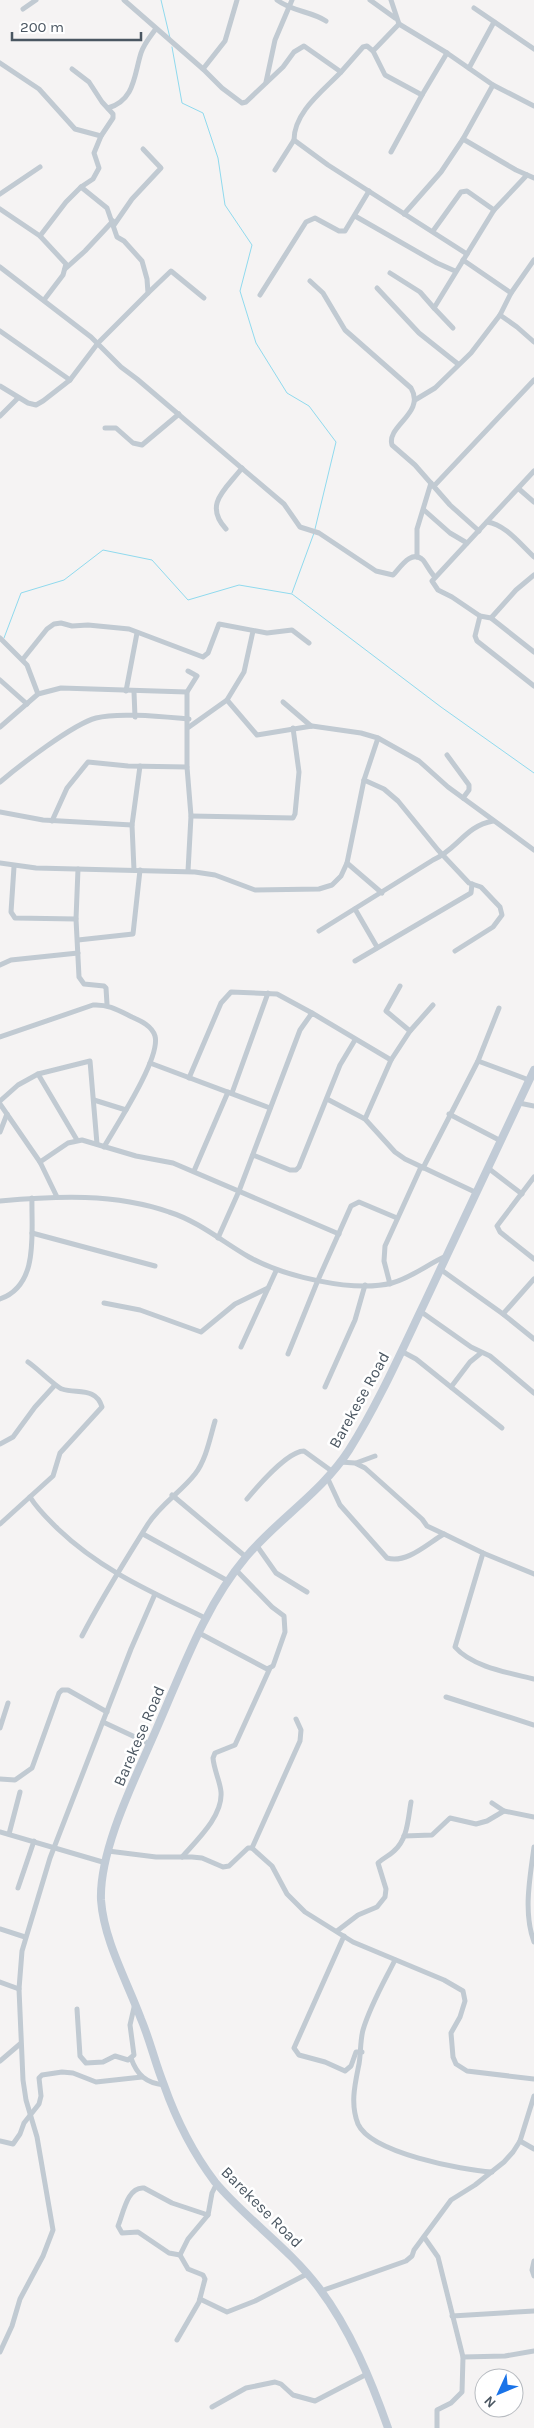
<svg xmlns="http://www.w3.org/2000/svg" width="534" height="2428" font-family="Karla,sans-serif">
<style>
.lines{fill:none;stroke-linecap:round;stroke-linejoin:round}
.stream{stroke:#90daee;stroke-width:1}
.street{stroke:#c1cad2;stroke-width:5}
.secondary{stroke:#c1cbd6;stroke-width:8}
.labels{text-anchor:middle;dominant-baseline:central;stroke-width:5;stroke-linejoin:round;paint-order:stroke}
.street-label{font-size:16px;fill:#4a5661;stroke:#fff}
</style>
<rect width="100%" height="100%" fill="#f5f3f3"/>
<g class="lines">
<g class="stream">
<polyline points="161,0 170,38"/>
<polyline points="172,47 182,103 203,113 218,158 225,205 252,245 240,291 256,343 287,393 309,406 336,442 315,529"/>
<polyline points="292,593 314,533"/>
<polyline points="4,638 21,593 64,580 103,550 152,560 188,600 239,585 292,594 441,707 534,773"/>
</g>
<g class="street">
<polyline points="124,0 203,69 225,41 237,0"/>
<path d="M277 0C293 12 311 11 326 21"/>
<polyline points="370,0 395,18"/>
<polyline points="474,8 534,49"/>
<polyline points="23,9 36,0"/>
<polyline points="399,24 447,53"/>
<polyline points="373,51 399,24 391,0"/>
<polyline points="0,63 39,89 75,129 101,136"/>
<polyline points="469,68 494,22"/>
<polyline points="203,69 222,88 242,103 246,102 283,67 294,52 304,46 341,72 363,47 367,46 373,51 385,75 422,95 447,53 493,85"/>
<polyline points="266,82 275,40 292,0"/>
<polyline points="534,106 493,85 463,139 516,170 534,178"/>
<path d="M108 108C135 100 134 75 141 53 144 44 150 37 155 30"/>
<path d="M294 140C294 112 323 91 341 72"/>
<polyline points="391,152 422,95"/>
<polyline points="275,170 294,140 328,165 467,254 494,210 527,175"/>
<polyline points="0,194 40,167"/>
<polyline points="0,209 40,236 66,264 63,275 44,300"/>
<polyline points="404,214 441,172 463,139"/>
<polyline points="355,216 437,263 455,271"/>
<polyline points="114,225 132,199 161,168 143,149"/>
<polyline points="433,231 461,192 467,191 494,210"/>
<polyline points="40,236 66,202 81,187 93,179 99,168 94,153 101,136 113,118 113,114 102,102 89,82 72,69"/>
<polyline points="463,260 511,293"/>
<path d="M0 267 91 337 121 367 137 379 284 504 300 527 319 533 376 571 393 575C400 568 411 549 423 560 427 565 430 572 435 577"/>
<polyline points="65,269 85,251 113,221"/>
<polyline points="390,273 420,292 434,308 467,254"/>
<path d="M310 281 323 293 345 330 411 388C426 413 386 426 392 445L415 465 450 505 479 531"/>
<polyline points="377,288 419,333 458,364"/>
<polyline points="148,293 171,271 204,298"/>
<polyline points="260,295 306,222 315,218 339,231 345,231 369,191"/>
<polyline points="434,308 453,328"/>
<polyline points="500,315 517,327 534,342"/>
<polyline points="0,331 70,380"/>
<polyline points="0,386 28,403 36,405 43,401 70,380 98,343 148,293 147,279 142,261 124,241 117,237 107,208 81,187"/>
<polyline points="415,400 435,388 471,353 500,315 511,293 534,260"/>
<polyline points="0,416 18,398"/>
<polyline points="105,428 116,428 133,443 142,445 179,414"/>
<polyline points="534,471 432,581 438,590 452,597 480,616 491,618 534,652"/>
<polyline points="434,486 534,380"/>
<polyline points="519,489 534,502"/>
<polyline points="424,510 450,533 467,543"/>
<path d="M487 522C505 524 521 545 534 557"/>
<path d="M226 529C203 504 226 489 242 468"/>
<polyline points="417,557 417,529 431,483"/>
<polyline points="480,616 475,636 477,641 534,686"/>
<polyline points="491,618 516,590 534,575"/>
<polyline points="0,638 27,665 38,694"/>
<polyline points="23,659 47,629 54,624 61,623 72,626 88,625 129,629 203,657 208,653 219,624 267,633 292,630 309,643"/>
<polyline points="188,671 197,676 187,692 187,767 191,816 188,871"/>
<polyline points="0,680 27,704"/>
<polyline points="126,691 137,633"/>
<polyline points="134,692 135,717"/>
<polyline points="227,700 244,672 253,631"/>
<polyline points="283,702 311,726"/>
<polyline points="0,727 38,694 61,688 187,692"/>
<polyline points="189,727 227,700 257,735 312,726 361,733 378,738 419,761 448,787 534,850"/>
<polyline points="447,755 469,785 469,790 463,798"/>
<polyline points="364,780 384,789 398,801 438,850 469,883 481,887 500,907 502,915 493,927 455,951"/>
<path d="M0 782C19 766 73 724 96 718 118 712 165 717 189 719"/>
<polyline points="0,812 43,820 132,825"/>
<polyline points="191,816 293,818 295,814 299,772 293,728"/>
<polyline points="52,821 67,788 88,762 128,766 187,767"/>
<polyline points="0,863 36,868 195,872 215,875 255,890 319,889 332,885 341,876 347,863 364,780 378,738"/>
<polyline points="347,863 382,893"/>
<polyline points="14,867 11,912 15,918 76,919"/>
<polyline points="78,869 76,919 79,977 84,984 104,986 106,988 107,1004"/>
<polyline points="134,870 132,825 140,766"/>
<polyline points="355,909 377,947"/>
<path d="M319 931 433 860C458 849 465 826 493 821"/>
<polyline points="78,940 133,934 140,870"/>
<polyline points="355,961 471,893 472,884"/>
<polyline points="0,965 11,960 78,953"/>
<polyline points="400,986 386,1011 410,1031"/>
<path d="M0 1037 93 1005C108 1004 118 1010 132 1017 141 1021 152 1026 155 1036 161 1058 116 1126 104 1147"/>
<polyline points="478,1061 529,1080"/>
<polyline points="150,1063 270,1108"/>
<polyline points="38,1074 77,1140"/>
<polyline points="189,1078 221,1003 231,992 277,994 312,1013"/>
<polyline points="232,1093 268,993"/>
<polyline points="327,1099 365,1119 395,1152 405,1159 477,1193"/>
<polyline points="94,1100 126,1110"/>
<polyline points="0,1101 18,1085 38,1074 90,1061 97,1144"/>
<polyline points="519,1103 534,1106"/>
<polyline points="0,1104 40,1162 57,1197"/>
<polyline points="449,1114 501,1141"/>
<polyline points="365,1119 391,1060 410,1031 433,1005"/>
<polyline points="0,1132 7,1114"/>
<polyline points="253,1155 290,1170 296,1170 299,1167 340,1065 355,1040"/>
<polyline points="40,1162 68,1143 82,1140 136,1156 173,1163 339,1234"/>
<polyline points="423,1168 478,1061 499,1008"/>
<polyline points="488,1168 522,1194"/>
<polyline points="194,1171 228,1092"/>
<polyline points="534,1177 497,1226 500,1232 534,1259"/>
<path d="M0 1201C56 1196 115 1193 169 1212 198 1221 223 1242 249 1257 283 1276 353 1293 392 1283 411 1278 428 1264 446 1256"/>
<polyline points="32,1233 155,1266"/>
<polyline points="218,1238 239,1191 300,1030 312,1013 391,1060"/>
<polyline points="440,1269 503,1314 534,1339"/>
<polyline points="390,1284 384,1261 385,1246 421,1167"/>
<path d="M0 1299C40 1285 31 1232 32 1198"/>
<polyline points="104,1303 140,1310 201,1332 235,1304 268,1288"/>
<polyline points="420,1311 471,1347 490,1356 534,1393"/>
<polyline points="503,1314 534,1279"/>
<polyline points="241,1347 276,1271"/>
<polyline points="401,1351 416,1359 502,1428"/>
<polyline points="288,1354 318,1280 351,1206 359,1202 397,1218"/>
<polyline points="325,1387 355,1320 365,1285"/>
<polyline points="451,1387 470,1362 481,1353"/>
<polyline points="0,1444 13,1437 35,1407 55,1385"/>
<polyline points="340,1462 355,1463 365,1468 422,1519 427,1526 444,1534"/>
<polyline points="356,1463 375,1456"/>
<path d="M327 1477 340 1505 387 1558C407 1564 428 1543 444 1534L483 1553 534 1574"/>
<polyline points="172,1495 246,1557"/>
<path d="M30 1497C38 1510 48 1519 58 1529 102 1571 152 1592 205 1618"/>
<path d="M247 1499C257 1487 288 1451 304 1451L333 1472"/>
<path d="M0 1524 53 1476 60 1453 102 1407C96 1387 77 1394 62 1389 56 1387 37 1368 28 1362"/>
<polyline points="143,1534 228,1581"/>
<polyline points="257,1546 276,1573 307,1592"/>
<path d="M483 1553 455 1647C472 1667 510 1673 534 1679"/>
<polyline points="199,1633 267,1669 273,1666 285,1632 284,1616 272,1607 236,1570"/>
<path d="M82 1636C102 1597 125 1561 148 1524 161 1504 181 1492 195 1474 206 1460 210 1438 215 1421"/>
<polyline points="446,1697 534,1725"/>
<polyline points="103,1722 150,1744"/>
<polyline points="0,1728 8,1703"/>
<polyline points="0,1779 15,1780 32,1768 59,1693 62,1690 68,1690 107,1712"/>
<polyline points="492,1803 504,1811 534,1817"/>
<polyline points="0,1832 106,1863"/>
<polyline points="9,1834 20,1792"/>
<polyline points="404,1836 432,1835 450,1818 476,1824 487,1821 504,1811"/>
<path d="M534 1847C530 1878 523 1912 534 1942"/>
<polyline points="252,1848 272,1866 287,1894 305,1912 353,1942 444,1980 463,1991 465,2001 460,2017 451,2033 453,2057 456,2064 467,2071 534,2079"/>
<polyline points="108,1851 156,1857 192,1857 202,1858 223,1867 229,1866 248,1848 252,1848 300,1741 301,1730 296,1719"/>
<path d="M182 1857C197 1840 223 1816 221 1792 220 1781 214 1770 213 1758L215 1753 235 1745 270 1668"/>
<polyline points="18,1888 34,1841"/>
<polyline points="0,1929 25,1937"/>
<path d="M337 1931 358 1915 377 1907 385 1897 386 1889 378 1863C383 1858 389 1856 394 1851 408 1839 408 1818 411 1802"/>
<polyline points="344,1936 294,2048 299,2055 325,2062 345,2071 351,2066 356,2052 362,2052"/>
<path d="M395 1960C384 1982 370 2006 363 2030 360 2041 361 2053 359 2064 355 2084 350 2104 358 2124 371 2153 462 2170 492 2172"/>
<polyline points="0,1982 19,1989"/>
<polyline points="77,2009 80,2056 86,2063 103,2062 115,2056 128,2060 134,2055 130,2025 135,2003"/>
<path d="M131 2058C137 2075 146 2083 164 2085"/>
<polyline points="0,2061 20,2044"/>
<polyline points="0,2141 13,2144 20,2134 24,2123 39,2104 41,2096 39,2078 42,2075 62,2072 73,2073 96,2082 142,2077"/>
<polyline points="520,2141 534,2149"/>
<polyline points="424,2237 438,2257 463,2357 462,2392 451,2403 437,2410 437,2428"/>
<path d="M180 2255 169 2253 138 2232 122 2233 118 2226C123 2215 127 2186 144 2188L172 2203 208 2215"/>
<polyline points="180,2255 188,2239 208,2215 212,2193 217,2183"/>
<polyline points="534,2261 532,2270 534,2276"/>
<polyline points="321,2291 406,2261 412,2256 414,2250 451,2200 475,2185 504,2162 513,2152 520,2141 534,2096"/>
<polyline points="200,2299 227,2312 255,2301 307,2274"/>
<polyline points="452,2316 534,2311"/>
<polyline points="177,2340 199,2302 205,2279 203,2275 188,2269 180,2255"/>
<polyline points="0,2352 12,2326 20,2299 43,2256 53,2230 37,2137 26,2100 23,2080 19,1989 22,1951 50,1858 131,1649 155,1594"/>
<polyline points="463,2357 505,2356 534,2351"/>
<polyline points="212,2407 246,2388 275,2382 281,2384 293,2395 315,2401 367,2374"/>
</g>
<path class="secondary" d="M388 2428C371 2380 350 2329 319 2288 289 2248 247 2220 215 2182 193 2153 176 2119 164 2085 155 2063 150 2040 141 2019 127 1981 104 1941 101 1900 99 1849 136 1777 156 1730 182 1671 204 1607 246 1557 278 1519 322 1492 349 1450 378 1404 401 1352 424 1304 461 1226 497 1148 534 1070"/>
</g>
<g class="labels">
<g class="street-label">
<text transform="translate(359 1400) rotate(-61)">Barekese Road</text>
<text transform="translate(139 1736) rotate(-67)">Barekese Road</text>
<text transform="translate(262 2207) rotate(45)">Barekese Road</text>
</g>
</g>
<g transform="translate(499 2393) rotate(226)"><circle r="24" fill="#ffffff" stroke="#b7bbc0"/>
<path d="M0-4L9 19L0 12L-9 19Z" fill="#1a73e8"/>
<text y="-8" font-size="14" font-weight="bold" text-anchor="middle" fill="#4a5661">N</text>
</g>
<path d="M12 32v8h129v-8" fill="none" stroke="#4a5661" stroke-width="2.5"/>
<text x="20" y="32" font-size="15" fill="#4a5661" stroke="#ffffff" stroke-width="4" paint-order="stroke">200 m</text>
</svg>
